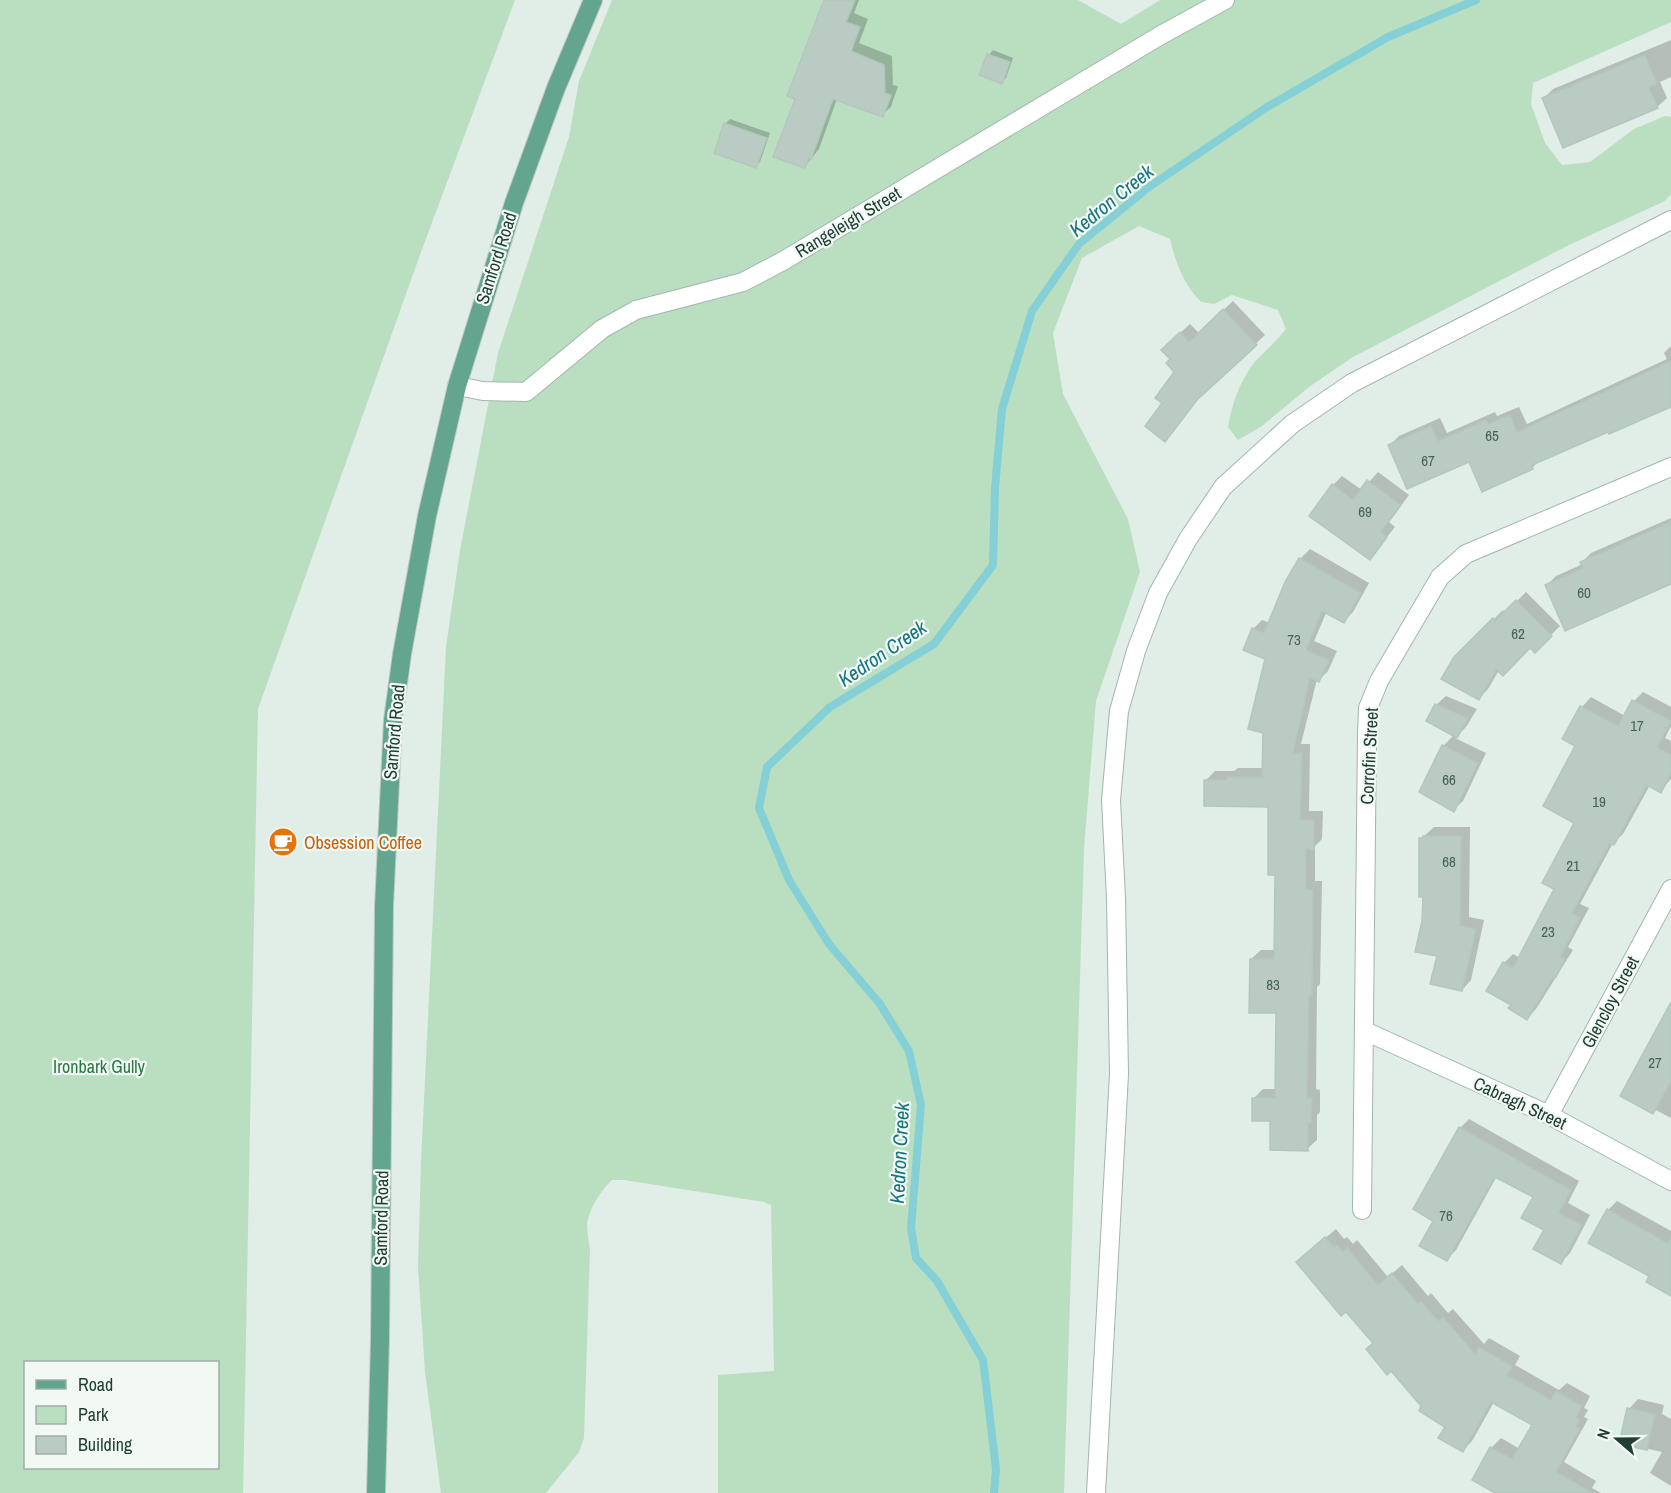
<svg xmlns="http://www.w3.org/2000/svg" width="1671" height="1493" font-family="'Archivo Narrow',sans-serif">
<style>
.green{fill:#b9dfc0;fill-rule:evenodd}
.shadow{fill:#0003}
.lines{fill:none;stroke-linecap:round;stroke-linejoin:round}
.stream{stroke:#85cfd6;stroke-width:8}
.building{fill:#b9cbc2;stroke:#b3c7bd;stroke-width:1.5}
.street-casing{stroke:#a3b5ae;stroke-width:20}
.primary-casing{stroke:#c1c9c6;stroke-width:20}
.street{stroke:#fff;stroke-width:18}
.primary{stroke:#63a58f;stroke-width:18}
.labels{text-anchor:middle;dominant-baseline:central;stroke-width:4.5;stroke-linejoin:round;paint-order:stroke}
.number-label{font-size:15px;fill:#466258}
.street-label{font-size:18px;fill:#203f34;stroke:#f2f9f5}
.food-label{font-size:18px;fill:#c56008;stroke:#f2f9f5;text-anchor:start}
.park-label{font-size:18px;fill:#287841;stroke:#f2f9f5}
.water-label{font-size:20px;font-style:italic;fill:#16757f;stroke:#f2f9f5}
</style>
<rect width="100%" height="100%" fill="#e1ede7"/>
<g class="green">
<path d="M0 0H515L421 252 258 709 243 1493H0ZM26 1362H218V1468H26Z"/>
<path d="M612 0H1078L1121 24 1160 0H1671V22L1533 83 1531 104 1545 143 1562 165 1590 162 1634 129 1665 116 1671 117V194L1665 201 1569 245 1353 357 1309 387 1262 426 1238 440 1228 427C1232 404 1239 383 1253 364 1263 352 1276 342 1286 329L1278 310 1232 295 1214 304 1201 302C1183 284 1176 263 1170 239L1139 226 1082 258 1053 333 1063 394 1128 519 1140 572 1096 701 1084 849 1064 1493H718V1375L774 1371 771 1205 764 1202 624 1180H612C601 1190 589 1209 587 1225 587 1233 589 1242 590 1249L584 1438 579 1452 546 1493H441L425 1372 418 1267 421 1162 446 647 460 550 498 353 569 137 579 81Z"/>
</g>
<g class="shadow">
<polygon points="833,0 859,0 854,13 868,19 859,43 892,56 893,85 898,86 891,107 882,115 837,99 819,149 805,166"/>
<polygon points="1671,40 1671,77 1660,82 1667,98 1657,107 1544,98 1553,89"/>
<polygon points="993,50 1013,58 1006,78 1002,82 981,74 989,55"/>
<polygon points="730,119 770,133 760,162 755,166 716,152 726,123"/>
<polygon points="1233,301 1265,335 1204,392 1165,440 1164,403 1176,372 1172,359 1172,340 1190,324 1199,333"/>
<polygon points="1671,346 1671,405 1540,460 1532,468 1470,460 1390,445 1399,436 1440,418 1447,433 1495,412 1497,416 1519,407 1527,424 1667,359 1664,353"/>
<polygon points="1378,472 1409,495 1389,522 1395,527 1370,558 1333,485 1342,476 1362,490"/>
<polygon points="1671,518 1671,583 1547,585 1556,576 1583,564 1582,562 1591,553"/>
<polygon points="1310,549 1369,583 1353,612 1344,621 1327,611 1314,641 1337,651 1328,671 1319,680 1317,679 1301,744 1310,744 1309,811 1323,811 1322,839 1315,846 1315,881 1322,881 1320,984 1317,987 1316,1089 1320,1090 1320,1112 1317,1115 1317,1140 1307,1149 1272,1120 1254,1098 1263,1089 1276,1089 1277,1012 1251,959 1261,950 1275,950 1277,874 1270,806 1206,780 1215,771 1234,771 1238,768 1264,768 1267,658 1253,629 1262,620 1270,623 1287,583 1300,559"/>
<polygon points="1526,592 1560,626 1535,651 1530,646 1499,670 1488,689 1478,699 1455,658 1503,610 1505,613"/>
<polygon points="1643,692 1671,707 1671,726 1665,738 1671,741 1671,779 1660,791 1650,785 1623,834 1613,843 1580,904 1589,908 1568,947 1573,950 1536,1009 1527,1018 1513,1005 1504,963 1513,954 1520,958 1556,888 1576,823 1578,745 1564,738 1582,707 1591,697 1625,716 1634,701"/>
<polygon points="1446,696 1477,709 1466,727 1455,738 1486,753 1463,801 1453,810 1421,791 1443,746 1454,735 1436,705"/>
<polygon points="1434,827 1470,827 1469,917 1484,920 1471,980 1462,990 1438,955 1423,922 1424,896 1421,839"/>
<polygon points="1671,1014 1671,1118 1656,1110 1653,1113"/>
<polygon points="1469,1119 1579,1181 1568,1203 1590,1215 1570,1253 1561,1262 1546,1230 1535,1196 1497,1176 1456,1250 1447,1259 1435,1220 1460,1128"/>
<polygon points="1617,1201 1671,1231 1671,1294 1651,1275 1608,1210"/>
<polygon points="1336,1229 1344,1239 1347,1237 1353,1244 1357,1240 1388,1277 1402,1265 1428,1296 1431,1293 1448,1313 1453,1309 1484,1344 1489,1338 1520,1356 1515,1365 1559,1390 1567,1383 1590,1396 1584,1408 1588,1410 1584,1417 1588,1419 1564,1462 1596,1481 1592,1488 1601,1493 1498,1493 1474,1479 1491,1448 1501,1438 1520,1449 1534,1424 1494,1402 1472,1441 1462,1451 1447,1426 1423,1406 1307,1253"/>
<polygon points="1638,1399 1664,1405 1662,1414 1671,1419 1671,1486 1650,1473 1662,1452 1621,1443 1629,1409"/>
</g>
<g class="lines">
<polyline class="stream" points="994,1493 996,1469 983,1360 937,1281 916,1258 911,1228 921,1105 909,1051 880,1004 829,944 789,880 759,808 767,767 830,707 934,644 993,565 995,488 1002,409 1032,311 1079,244 1149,187 1267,107 1388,37 1476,0"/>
</g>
<g class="building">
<polygon points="824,0 855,0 846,22 860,27 851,51 884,65 885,93 891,95 883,117 833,99 811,159 809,158 805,168 773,157 795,99 787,96"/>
<polygon points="987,54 1010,62 1002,84 979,75"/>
<polygon points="1645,55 1657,84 1649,87 1658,108 1563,148 1542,98"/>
<polygon points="724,123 767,138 756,168 714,153"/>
<polygon points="1223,309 1257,345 1197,400 1165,442 1145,426 1162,403 1155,398 1174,372 1166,363 1170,359 1161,350 1180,332 1189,342"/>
<polygon points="1671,361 1671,407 1609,434 1608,432 1532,465 1533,469 1482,492 1469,462 1407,489 1388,445 1431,426 1438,441 1486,420 1488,424 1510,415 1517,432"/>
<polygon points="1367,480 1401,505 1381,532 1387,537 1370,560 1309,516 1332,484 1353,500"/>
<polygon points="1671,522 1671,584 1565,631 1545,585 1583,568 1580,562"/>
<polygon points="1299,558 1361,593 1344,623 1322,611 1306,650 1329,660 1319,682 1310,678 1293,753 1302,753 1300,820 1314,820 1314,850 1306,849 1306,889 1313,890 1312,995 1309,995 1307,1098 1312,1098 1311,1123 1308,1123 1308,1151 1270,1150 1270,1121 1252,1121 1252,1098 1275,1098 1276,1013 1249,1013 1250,959 1274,959 1275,875 1268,875 1268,807 1204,806 1204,780 1227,780 1227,777 1262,777 1263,733 1248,729 1265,659 1243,650 1252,628 1264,633 1285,582"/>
<polygon points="1516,600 1552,636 1535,653 1530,648 1503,676 1496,670 1479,700 1441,679 1454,657 1493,618 1495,621"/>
<polygon points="1632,700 1671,721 1657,747 1671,755 1671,773 1661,793 1647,785 1614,845 1610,843 1572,913 1580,918 1560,957 1565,959 1556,977 1554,976 1527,1020 1508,1008 1511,1005 1486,991 1503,962 1513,968 1554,889 1542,883 1574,823 1543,806 1575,746 1562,739 1580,706 1618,726"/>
<polygon points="1435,704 1468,718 1457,738 1426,721"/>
<polygon points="1442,745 1478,763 1454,812 1419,792"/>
<polygon points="1423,836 1461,836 1460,926 1476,929 1462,991 1430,984 1437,956 1415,952 1422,921 1423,897 1419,897 1419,838 1423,838"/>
<polygon points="1671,1002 1671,1081 1653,1114 1620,1096"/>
<polygon points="1459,1127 1571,1190 1559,1213 1582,1225 1561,1264 1533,1249 1544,1230 1521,1218 1533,1197 1495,1177 1447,1261 1419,1246 1433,1221 1413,1209"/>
<polygon points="1607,1209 1667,1243 1671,1237 1671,1296 1646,1282 1649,1276 1588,1243"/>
<polygon points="1325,1237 1334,1247 1337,1245 1343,1252 1347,1248 1378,1285 1392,1273 1418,1304 1421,1301 1438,1321 1443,1317 1475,1354 1479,1347 1512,1366 1507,1375 1551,1400 1556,1391 1582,1406 1576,1418 1580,1420 1576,1427 1580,1428 1556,1472 1593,1493 1495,1493 1472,1480 1490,1447 1512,1459 1532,1425 1491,1402 1463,1452 1438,1438 1445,1427 1419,1411 1421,1406 1391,1371 1387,1375 1366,1349 1373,1343 1346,1312 1341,1316 1296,1262"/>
<polygon points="1627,1408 1655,1414 1647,1450 1619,1444"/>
</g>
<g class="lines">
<g class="street-casing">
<g id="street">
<polyline points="457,386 483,391 526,392 602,329 636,310 743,282 783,261 1161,35 1225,0"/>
<polyline points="1365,1031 1549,1115 1671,1181"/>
<polyline points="1549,1115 1671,889"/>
<polyline points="1362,1210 1367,734 1368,708 1379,681 1440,577 1466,554 1671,467"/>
<polyline points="1096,1493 1119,1074 1116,898 1111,800 1119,711 1136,651 1158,593 1188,539 1223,487 1292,424 1352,383 1671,220"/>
</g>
</g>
<g class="primary-casing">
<polyline id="primary" points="376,1493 380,1339 384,906 393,720 402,654 427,516 457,386 514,203 556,88 593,0"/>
</g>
<use href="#street" class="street"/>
<use href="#primary" class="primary"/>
</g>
<defs>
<g id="cafe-disc" transform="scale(1.5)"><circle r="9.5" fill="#e8710a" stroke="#f2f9f5"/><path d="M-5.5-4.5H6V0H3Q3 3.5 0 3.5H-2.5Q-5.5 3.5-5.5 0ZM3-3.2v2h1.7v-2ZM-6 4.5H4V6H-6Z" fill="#fff"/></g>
</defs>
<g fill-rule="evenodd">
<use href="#cafe-disc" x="283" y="842"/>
</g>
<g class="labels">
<g class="number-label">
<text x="1492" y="435">65</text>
<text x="1428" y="460">67</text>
<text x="1365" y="511">69</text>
<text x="1584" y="592">60</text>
<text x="1518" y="633">62</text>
<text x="1294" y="639">73</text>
<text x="1637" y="725">17</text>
<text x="1449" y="779">66</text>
<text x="1599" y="801">19</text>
<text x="1449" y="861">68</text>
<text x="1573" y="865">21</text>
<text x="1548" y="931">23</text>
<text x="1273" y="984">83</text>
<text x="1655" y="1062">27</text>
<text x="1446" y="1215">76</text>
</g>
<g class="street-label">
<text transform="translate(848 222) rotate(-31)">Rangeleigh Street</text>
<text transform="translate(496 258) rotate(-72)">Samford Road</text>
<text transform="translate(394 732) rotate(-85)">Samford Road</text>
<text transform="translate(1369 756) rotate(-87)">Corrofin Street</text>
<text transform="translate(1610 1002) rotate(-62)">Glencloy Street</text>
<text transform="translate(1520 1103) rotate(25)">Cabragh Street</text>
<text transform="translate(381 1218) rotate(-89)">Samford Road</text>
</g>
<g class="food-label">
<text x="304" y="842">Obsession Coffee</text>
</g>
<g class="park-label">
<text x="99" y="1066">Ironbark Gully</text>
</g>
<g class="water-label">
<text transform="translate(1111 200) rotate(-39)">Kedron Creek</text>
<text transform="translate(882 653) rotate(-34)">Kedron Creek</text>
<text transform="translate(899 1153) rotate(-87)">Kedron Creek</text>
</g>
</g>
<rect x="24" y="1361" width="195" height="108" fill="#f2f9f5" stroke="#9eafa8" stroke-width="1.5"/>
<rect x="36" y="1380" width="30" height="9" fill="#63a58f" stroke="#9eafa8" stroke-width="1.5"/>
<text x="78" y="1391" font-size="18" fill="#203f34">Road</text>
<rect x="36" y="1406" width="30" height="18" fill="#b9dfc0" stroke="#9eafa8" stroke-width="1.5"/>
<text x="78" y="1421" font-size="18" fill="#203f34">Park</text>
<rect x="36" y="1436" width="30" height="18" fill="#b9cbc2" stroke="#9eafa8" stroke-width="1.5"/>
<text x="78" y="1451" font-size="18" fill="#203f34">Building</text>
<g transform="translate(1617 1439) rotate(290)" stroke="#f2f9f5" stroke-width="4.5" paint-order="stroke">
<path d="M0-4.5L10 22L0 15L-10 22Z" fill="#203f34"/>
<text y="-9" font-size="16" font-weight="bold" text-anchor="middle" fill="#203f34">N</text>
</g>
</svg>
